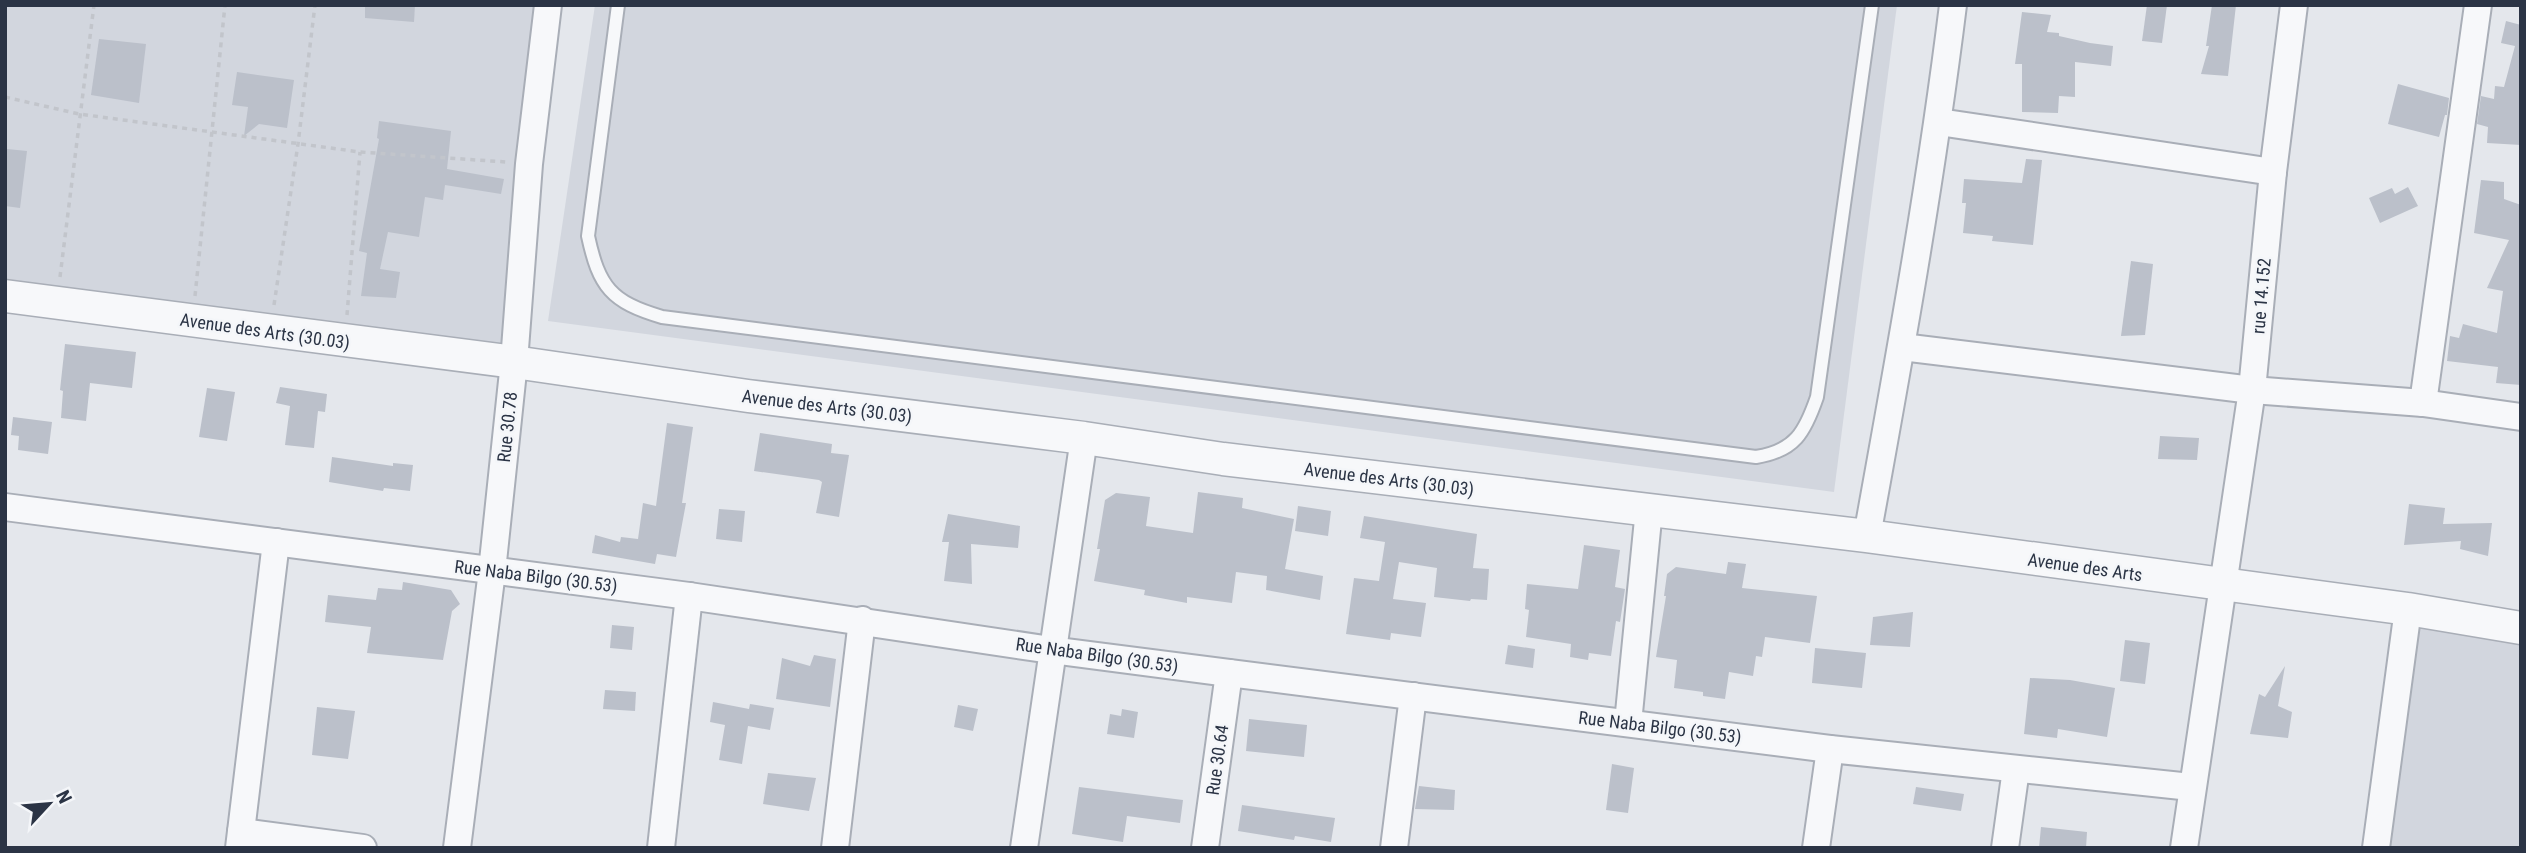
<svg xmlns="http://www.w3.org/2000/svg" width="2526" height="853" font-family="'Roboto Condensed',sans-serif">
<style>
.built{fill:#d2d6de}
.building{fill:#bbc0ca}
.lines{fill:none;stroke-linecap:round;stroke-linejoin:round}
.service-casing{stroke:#a9aeb7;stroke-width:16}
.minor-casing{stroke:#a9aeb7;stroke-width:30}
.tertiary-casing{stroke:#a9aeb7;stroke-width:35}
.path{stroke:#c2c5cb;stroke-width:3.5;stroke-dasharray:5 5;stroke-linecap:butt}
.service{stroke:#f7f8fa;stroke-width:12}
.minor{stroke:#f7f8fa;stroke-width:26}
.tertiary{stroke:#f7f8fa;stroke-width:32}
.labels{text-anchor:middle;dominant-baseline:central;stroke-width:5;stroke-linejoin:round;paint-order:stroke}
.street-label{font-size:18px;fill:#2b3445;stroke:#f4f6f9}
</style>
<rect width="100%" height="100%" fill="#e4e7ec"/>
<g class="built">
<polygon points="5,5 548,5 514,362 5,296"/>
<polygon points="595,5 1897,5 1834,492 548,321"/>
<polygon points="2407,609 2521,629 2521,848 2379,848"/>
</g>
<g class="building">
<polygon points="365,5 415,5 414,22 365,18"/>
<polygon points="2147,5 2167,5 2162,43 2142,41"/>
<polygon points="2212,5 2236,5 2228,76 2201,74 2209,46 2206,46"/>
<polygon points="2022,12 2051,15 2047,32 2059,33 2059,36 2090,43 2113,46 2111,66 2075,62 2075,97 2059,96 2058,113 2022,112 2022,64 2015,64"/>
<polygon points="2506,21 2521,25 2521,145 2487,143 2488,127 2477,124 2481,96 2494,99 2495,86 2504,87 2515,46 2501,43"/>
<polygon points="99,39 146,44 139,103 91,95"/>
<polygon points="237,72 294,80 287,128 259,124 244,136 248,107 232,105"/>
<polygon points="2398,84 2449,98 2447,115 2445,115 2439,137 2388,124"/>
<polygon points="379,121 451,131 447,169 504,179 501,194 445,185 443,200 425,197 419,237 388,232 380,269 400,272 396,298 361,296 367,253 359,251 379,139 377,138"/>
<polygon points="7,149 27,151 20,208 5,206"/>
<polygon points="2026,159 2042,160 2033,245 1992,241 1993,236 1963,233 1966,203 1962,203 1964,179 2022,183"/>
<polygon points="2481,180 2504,182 2504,199 2521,205 2521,385 2496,383 2498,367 2447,361 2450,336 2459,338 2463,324 2497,333 2503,291 2487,288 2509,240 2474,233"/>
<polygon points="2408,187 2418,206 2380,223 2369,198 2392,188 2395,194"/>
<polygon points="2131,261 2153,264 2145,335 2121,336"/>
<polygon points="65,344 136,352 132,388 90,383 86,421 61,418 63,391 60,390"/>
<polygon points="280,387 327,394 325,412 318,411 314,448 285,445 290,406 276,403"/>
<polygon points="207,388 235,392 227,441 199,437"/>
<polygon points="13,417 52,422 48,454 18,450 19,436 11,435"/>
<polygon points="667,423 693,427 682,503 686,503 676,557 657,554 655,564 592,553 595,535 620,542 621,537 638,539 643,503 656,506"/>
<polygon points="760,433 832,444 831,453 849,455 839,517 816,513 822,482 819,480 754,471"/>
<polygon points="2160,436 2199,438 2197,460 2158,459"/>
<polygon points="332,457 393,466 393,463 413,465 410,491 384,488 383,491 329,482"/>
<polygon points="1198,492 1243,498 1242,508 1294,519 1285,569 1323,576 1320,600 1266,590 1267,576 1236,572 1232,603 1187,597 1187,603 1144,595 1145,590 1094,581 1100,549 1097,549 1105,500 1116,493 1150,497 1146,526 1193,533"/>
<polygon points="2409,504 2445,508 2443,524 2492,523 2488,556 2460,549 2461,541 2404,545"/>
<polygon points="1298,506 1331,511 1328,536 1295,531"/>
<polygon points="719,509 745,511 742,542 716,539"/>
<polygon points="948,514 1020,526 1018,548 971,544 972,584 944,581 949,542 942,542"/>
<polygon points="1364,516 1477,534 1473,568 1489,569 1487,600 1471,599 1470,601 1434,597 1437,568 1399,562 1393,599 1426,603 1421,637 1391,633 1390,640 1346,634 1354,578 1379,581 1385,542 1360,538"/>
<polygon points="1584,545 1620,550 1615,587 1625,589 1620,622 1616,621 1611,656 1589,653 1588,660 1570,657 1571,644 1526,637 1529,610 1525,609 1527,584 1578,589"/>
<polygon points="1728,562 1746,564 1742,588 1817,596 1810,643 1765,637 1762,657 1756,656 1753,676 1729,672 1725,699 1703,696 1703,692 1674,688 1677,660 1656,657 1666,596 1664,596 1667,574 1676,567 1726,574"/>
<polygon points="403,582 451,590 460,604 452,611 443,660 367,653 371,627 325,622 328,595 376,600 378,588 402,590"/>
<polygon points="1913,612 1910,647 1870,645 1873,617"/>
<polygon points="612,625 634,627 632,650 610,648"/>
<polygon points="2125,640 2150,643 2145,684 2120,681"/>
<polygon points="1508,645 1535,649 1533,668 1505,664"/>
<polygon points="1815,648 1866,653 1862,688 1812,683"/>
<polygon points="814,655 836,659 830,707 776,699 782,658 810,666"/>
<polygon points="2285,666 2278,706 2292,712 2288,738 2250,734 2259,694 2265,697"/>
<polygon points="2030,678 2070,680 2115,688 2107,737 2058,729 2057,738 2024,734"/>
<polygon points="605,690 636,692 635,711 603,709"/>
<polygon points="713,702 749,709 750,704 774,708 770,730 748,726 742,764 719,760 725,725 710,722"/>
<polygon points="958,705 978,709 973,731 954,727"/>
<polygon points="317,707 355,711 348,759 312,755"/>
<polygon points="1122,709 1138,712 1134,738 1107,734 1110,714 1121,716"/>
<polygon points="1249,719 1307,725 1304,757 1246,751"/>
<polygon points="1612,764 1634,768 1628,813 1606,810"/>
<polygon points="768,773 816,778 809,811 763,804"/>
<polygon points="1419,786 1455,790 1454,810 1415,809"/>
<polygon points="1079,787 1183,800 1180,823 1127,816 1123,842 1072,834"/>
<polygon points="1916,787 1964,794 1961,811 1913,804"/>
<polygon points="1242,805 1335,818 1331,842 1295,836 1294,840 1238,831"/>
<polygon points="2041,827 2087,832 2086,848 2039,848"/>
</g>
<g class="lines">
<g class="service-casing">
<path id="service" d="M618 5 588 236C599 287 611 302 662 317L1756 457C1795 451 1805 432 1817 397L1872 5"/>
</g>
<g class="minor-casing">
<g id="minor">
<polyline points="1939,122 2273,172"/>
<polyline points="1902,347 2252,390 2423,403 2521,417"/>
<polyline points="2423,403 2478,5"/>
<polyline points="5,507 689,596 1051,650 1229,673 1830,749 2191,787"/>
<path d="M1867 536C1899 360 1931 183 1953 5"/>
<polyline points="1628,723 1649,509"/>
<polyline points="241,832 363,848"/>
<polyline points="239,848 276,542"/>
<polyline points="457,848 492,571 514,362 529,164 548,5"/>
<polyline points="661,848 689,596"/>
<polyline points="835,848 862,620"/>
<polyline points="1024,848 1084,438"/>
<polyline points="1205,848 1229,673"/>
<polyline points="1394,848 1413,696"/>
<polyline points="1816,848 1830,749"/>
<polyline points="2005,848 2016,769"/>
<polyline points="2184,848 2252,390 2273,172 2294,5"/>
<polyline points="2376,848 2408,609"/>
</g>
</g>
<g class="tertiary-casing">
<polyline id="tertiary" points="5,296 514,362 748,396 1084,438 1223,459 1867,536 2408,609 2521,628"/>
</g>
<g class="path">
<polyline points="5,97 79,114 360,152 506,162"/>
<polyline points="60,277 94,5"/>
<polyline points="195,296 225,5"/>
<polyline points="274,305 298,144 315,5"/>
<polyline points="347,315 360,152"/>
</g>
<use href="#service" class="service"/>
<use href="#minor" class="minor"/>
<use href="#tertiary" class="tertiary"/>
</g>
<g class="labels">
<g class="street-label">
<text transform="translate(2261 296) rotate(-85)">rue 14.152</text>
<text transform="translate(265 331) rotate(8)">Avenue des Arts (30.03)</text>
<text transform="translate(827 406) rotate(7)">Avenue des Arts (30.03)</text>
<text transform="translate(507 427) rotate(-84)">Rue 30.78</text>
<text transform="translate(1389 479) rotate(7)">Avenue des Arts (30.03)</text>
<text transform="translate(2085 567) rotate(8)">Avenue des Arts</text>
<text transform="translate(536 576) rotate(7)">Rue Naba Bilgo (30.53)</text>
<text transform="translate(1097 655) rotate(8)">Rue Naba Bilgo (30.53)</text>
<text transform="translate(1660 727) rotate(7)">Rue Naba Bilgo (30.53)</text>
<text transform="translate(1217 760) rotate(-82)">Rue 30.64</text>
</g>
</g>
<rect width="2526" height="853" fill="none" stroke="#2b3445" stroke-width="14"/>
<g transform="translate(49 804) rotate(64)" stroke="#f4f6f9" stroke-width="5" paint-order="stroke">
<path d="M0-5L12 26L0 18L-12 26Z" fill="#2b3445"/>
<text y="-10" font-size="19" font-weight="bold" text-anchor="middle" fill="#2b3445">N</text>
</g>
</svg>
